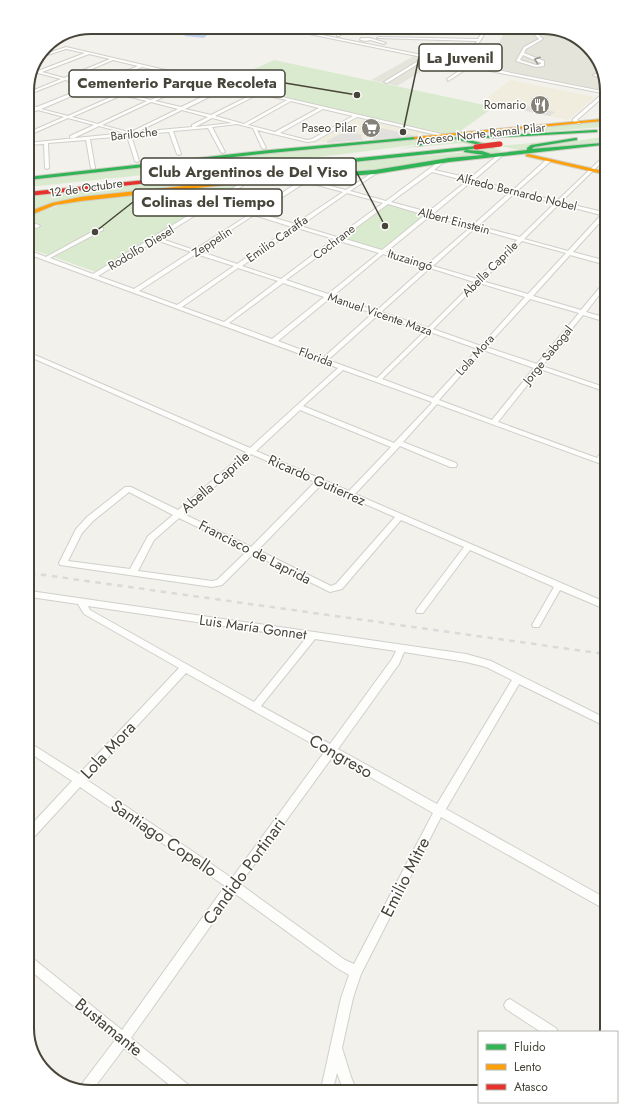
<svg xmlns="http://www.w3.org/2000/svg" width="634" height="1119" font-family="Jost,sans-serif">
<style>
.residential{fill:#e5e4db}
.commercial{fill:#f0ecde}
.green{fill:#daeacf}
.parking{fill:#e1e0dc}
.water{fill:#c1d2eb}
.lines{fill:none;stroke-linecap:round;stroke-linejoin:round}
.street-casing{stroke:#d0cfca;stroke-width:2}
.fast-casing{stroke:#cfcec3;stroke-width:2}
.slow-casing{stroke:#cfcec3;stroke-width:2}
.jam-casing{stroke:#cfcec3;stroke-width:2}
.street{fill:#fdfdfc;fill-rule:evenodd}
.fast{fill:#30b455;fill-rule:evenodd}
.slow{fill:#ff9f0a;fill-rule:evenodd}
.jam{fill:#e5322d;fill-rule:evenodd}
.rail{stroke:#dadad9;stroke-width:2.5;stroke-dasharray:5.5 5.5;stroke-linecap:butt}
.jam-bridge-casing{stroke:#c7c2aa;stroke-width:6;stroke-linecap:butt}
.jam-bridge{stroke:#e5322d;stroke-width:5}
.oneway{stroke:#999891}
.labels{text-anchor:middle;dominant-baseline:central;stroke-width:3;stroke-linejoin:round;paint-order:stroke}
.far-poi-label{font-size:12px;fill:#474539;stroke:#fff;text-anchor:end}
.far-street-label{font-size:12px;fill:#474539;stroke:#fff}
.street-label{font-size:14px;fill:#474539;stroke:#fff}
.near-street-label{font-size:17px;fill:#474539;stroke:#fff}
.rim{fill:none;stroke:#474539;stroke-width:2}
.leader{fill:none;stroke:#474539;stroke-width:1.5}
.callout-dot{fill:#474539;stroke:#fff;stroke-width:1.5}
.callout{fill:#fff;stroke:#474539;stroke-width:1.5}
.callout-label{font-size:15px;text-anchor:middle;font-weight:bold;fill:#474539}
</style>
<rect width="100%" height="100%" fill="#f2f1ec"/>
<g class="residential">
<polygon points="507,27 548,27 582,40 602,66 602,90 487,67"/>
<polygon points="414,56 439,61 397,86 371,80"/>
</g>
<g class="commercial">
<polygon points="511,80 595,97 568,120 481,102"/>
<polygon points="356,119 426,133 423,136 368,138 312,143"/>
</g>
<g class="green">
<polygon points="274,60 494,107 459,132 447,134 222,84"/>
<polygon points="602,121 602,127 490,136 480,133"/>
<polygon points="446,137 498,149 502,151 492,154 482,151 481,147 462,143 397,149 437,142"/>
<polygon points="602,137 602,142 534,150 533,148"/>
<path d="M430 138 434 140 422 144 336 155 28 187V179C162 165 295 144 430 138Z"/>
<path d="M562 140C548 142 535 143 524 151L500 146Z"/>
<polygon points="468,152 486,154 393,168 72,199 48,204 28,212 28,197 43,195 316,166"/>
<polygon points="241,184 96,272 28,248 28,216 67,203"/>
<polygon points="389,204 428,215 382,250 341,238"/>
</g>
<g class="parking">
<polygon points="519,104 555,112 550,116 513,108"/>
<polygon points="381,128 420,137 374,139 371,135"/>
<polygon points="346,131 363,135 361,136 363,140 327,143 327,141"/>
</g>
<path class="water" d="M157 27H206L210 29V32L204 38 185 36 182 32C173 30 165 32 155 29Z"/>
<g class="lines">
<g class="street-casing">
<g id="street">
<polygon points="275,27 282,27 602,91 602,93 470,67 448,81 447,79 466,66"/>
<polygon points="348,27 352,27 339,36 337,36 337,34"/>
<polygon points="425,27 482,27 484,28 482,29"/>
<path d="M527 27H531L543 39 526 49 524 53 544 61V66L536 67 516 61 524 47 539 39ZM523 55 541 63V64L536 65 520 60Z"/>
<polygon points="484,29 487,30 467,62 458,61 469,54 477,41 377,38 379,37 478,39"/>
<polygon points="361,38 370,38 386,43 384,44 370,40 366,41 360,40"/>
<path d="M66 47 446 135 448 136 446 137 357 117 315 141 307 142 257 130 266 148 264 149 262 148 253 128 237 124 212 127 225 152 223 153 221 152 208 128 173 131 181 154 179 155 177 154 169 132 131 135 139 161 137 162 135 161 127 136 90 139 95 168 93 169 91 168 86 140 48 143 49 168 47 169 45 168 44 144 27 145V143L125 133 99 126 74 138H70V136L94 125 68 118 27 136V133L64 117 38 110 27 114V111L33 109 27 107V105L37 107 89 86 65 80 27 95V93L61 79 34 72 35 70 38 71 85 53 66 49 41 57 42 55ZM89 54 110 59 64 78 42 72ZM113 60 138 66 92 85 68 79ZM142 67 166 72 121 92 96 86ZM170 73 196 79 151 100 125 93ZM200 80 225 86 181 107 155 101ZM93 87 118 94 68 116 41 109ZM229 87 255 93 211 115 185 109ZM259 94 287 100 244 124 215 116ZM122 95 147 101 98 124 72 117ZM291 101 319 108 275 132 248 125ZM151 102 178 109 133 131 132 133 102 125ZM323 109 353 116 312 139 307 140 280 133ZM182 110 208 117 192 125V127L137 132ZM212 118 232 123 195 127Z"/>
<polygon points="585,51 592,53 594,56 585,53"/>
<polygon points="423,58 426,59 387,83 384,82"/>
<polygon points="602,71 602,73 598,75 602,77 602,79 593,75"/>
<polygon points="601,95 602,95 602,98 577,120 580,122 580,124 578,124 573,121 573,119"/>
<path d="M499 154 503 155 474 180 513 190 547 159H551V161L517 191 557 201 603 157V161L561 202 603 212V219L573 252 603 260V264L570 255 533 296 581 310 601 286 603 285V290L586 312 603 317V321L583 315 542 366 604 387V391L540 369 498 422 597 458 602 451H604V465L437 404 403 442 456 463 457 465 456 467H450L400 446 355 494 605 602V609L560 590 539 627H533L532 625 554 587 470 550 423 613H417L416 611 417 609 464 547 401 520 342 589 330 592 253 554 222 585 212 587 60 565 59 563 76 529 87 517 125 487H131L178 510 246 452 28 356V352L250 448 338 368 28 254V250L46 257 99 228H103V230L50 258 93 274 246 180 250 181 219 201 253 212 303 179 346 190 375 171 377 172V173L350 191 386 201 441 160 445 161 434 170 470 178ZM432 172 467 181 428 212 391 202ZM306 182 343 192 295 224 258 213ZM471 182 510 192 473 225 433 214ZM347 193 383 203 337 237 300 226ZM515 193 555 203 520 237 478 226ZM215 203 250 214 194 250 159 238ZM388 204 425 215 382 250 342 238ZM559 204 601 215 568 251 524 239ZM254 215 292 227 237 264 199 251ZM430 216 471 227 428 264 386 252ZM297 228 334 239 281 279 242 266ZM475 228 517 240 477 279 433 266ZM156 240 191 252 134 289 98 276ZM339 241 379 253 328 294 286 280ZM522 241 566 253 528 294 482 281ZM196 254 234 266 177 305 139 291ZM383 254 425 267 376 311 333 296ZM238 268 278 281 224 322 182 307ZM430 268 474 282 428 328 381 312ZM283 283 324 297 272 339 229 323ZM479 283 525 297 481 346 433 329ZM329 299 373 313 323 358 278 341ZM530 299 579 313 537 364 486 347ZM378 315 425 331 377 378 328 360ZM430 332 478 349 433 398 382 379ZM483 350 534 368 492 420 439 400ZM343 370 432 402 431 404 394 443 303 406ZM300 410 391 447 349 491 256 451ZM251 454 315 482 251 547 184 514ZM321 485 395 517 336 584 331 586 258 550ZM129 492 173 515 148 536 130 569 68 561 82 533 93 521ZM179 518 247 551 217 580 212 581 138 571 154 540Z"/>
<polygon points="28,222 39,225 40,226 37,228 28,225"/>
<path d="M30 591 466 654 491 661 605 718V726L519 684 446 809 600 895 602 890 606 889V910L441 817 361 974 353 998 342 1048 351 1077 356 1089H343L337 1073 333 1089H321L341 998 349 975 337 968 234 893 131 1038 191 1087 193 1091H177L124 1048 91 1092H87L78 1089 115 1040 32 972 31 958 35 960 122 1030 225 886 80 787 35 836 31 837V825L72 781 30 753V743L79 774 179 668 84 614 78 604 30 597ZM88 606 306 638 254 702 90 610ZM315 639 396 651 392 659 330 744 261 706ZM404 652 466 662 486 667 512 680 437 804 338 749 399 664ZM186 673 325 751 232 878 87 780ZM333 756 433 813 354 964 345 960 240 884Z"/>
<polygon points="510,999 556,1028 558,1032 541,1032 506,1009 504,1005 506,1001"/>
</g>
</g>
<g class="fast-casing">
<g id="fast">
<polygon points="595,130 597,130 597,132 488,138 472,133 474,132 488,136"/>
<polygon points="434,136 438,137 436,143 418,146 416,145 432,141"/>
<polygon points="415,137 417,138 417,139 270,153 28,180 28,177 270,150"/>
<polygon points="456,137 494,146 494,147 492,148 454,139 454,138"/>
<polygon points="575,138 577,138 577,140 534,147 532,149 602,143 602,145 449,162 375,174 249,183 246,181 249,179 375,170 449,158 484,155 464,152 464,151 466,150 175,181 172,179 175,177 476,146 478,146 478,148 466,150 482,151 491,154 527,150 527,148 531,145"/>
</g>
</g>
<g class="slow-casing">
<g id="slow">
<polygon points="602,119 602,121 415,139 413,138 415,137"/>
<polygon points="528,154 603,171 603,174 526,156 526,155"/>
<polygon points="249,179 252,181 251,182 81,201 55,205 28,216 28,212 52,203 81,197"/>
</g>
</g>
<g class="jam-casing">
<polygon id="jam" points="175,177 178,179 177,180 28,196 28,192"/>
</g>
<use href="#street" class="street"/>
<use href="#fast" class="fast"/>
<use href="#slow" class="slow"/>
<use href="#jam" class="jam"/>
<polyline class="rail" points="30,573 605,654"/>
<g class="jam-bridge-casing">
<polyline id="jam-bridge" points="476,147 500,144"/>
</g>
<use href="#jam-bridge" class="jam-bridge"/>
</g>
<defs><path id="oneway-chevron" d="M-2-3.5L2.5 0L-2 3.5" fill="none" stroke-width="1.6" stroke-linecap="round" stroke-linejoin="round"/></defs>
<use class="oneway" href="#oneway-chevron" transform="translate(537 60) rotate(-161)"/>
<defs>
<g id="restaurant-disc" transform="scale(1)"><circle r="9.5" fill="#838178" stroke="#fff"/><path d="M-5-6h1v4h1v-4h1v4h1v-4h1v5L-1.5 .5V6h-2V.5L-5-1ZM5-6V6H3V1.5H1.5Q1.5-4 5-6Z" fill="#fff"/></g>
<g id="supermarket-disc" transform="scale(1)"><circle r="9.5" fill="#838178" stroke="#fff"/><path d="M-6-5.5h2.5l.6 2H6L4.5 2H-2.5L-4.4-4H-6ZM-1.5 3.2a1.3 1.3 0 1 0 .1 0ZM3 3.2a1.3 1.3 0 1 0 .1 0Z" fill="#fff"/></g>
</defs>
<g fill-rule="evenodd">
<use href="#restaurant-disc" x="540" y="105"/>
<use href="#supermarket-disc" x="371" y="128"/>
</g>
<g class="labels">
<g class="far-poi-label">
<text x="526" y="105">Romario</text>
<text x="357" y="128">Paseo Pilar</text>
</g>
<g class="far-street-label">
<text transform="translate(134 134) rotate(-6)">Bariloche</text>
<text transform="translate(481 134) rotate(-6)">Acceso Norte Ramal Pilar</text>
<text transform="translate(86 188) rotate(-8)">12 de Octubre</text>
<text transform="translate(517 192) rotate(14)">Alfredo Bernardo Nobel</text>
<text transform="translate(454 221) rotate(15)">Albert Einstein</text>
<text transform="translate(277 239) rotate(-35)">Emilio Caraffa</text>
<text transform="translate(212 242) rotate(-33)">Zeppelin</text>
<text transform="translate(334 242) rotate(-37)">Cochrane</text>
<text transform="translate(141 248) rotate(-31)">Rodolfo Diesel</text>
<text transform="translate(410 260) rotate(17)">Ituzaingó</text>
<text transform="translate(490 269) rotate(-45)">Abella Caprile</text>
<text transform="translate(380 314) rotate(19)">Manuel Vicente Maza</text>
<text transform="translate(475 355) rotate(-48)">Lola Mora</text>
<text transform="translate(548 355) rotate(-51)">Jorge Sabogal</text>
<text transform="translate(316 357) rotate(20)">Florida</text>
</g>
<g class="street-label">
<text transform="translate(317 480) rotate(24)">Ricardo Gutierrez</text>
<text transform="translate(215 482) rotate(-41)">Abella Caprile</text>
<text transform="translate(255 552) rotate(27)">Francisco de Laprida</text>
<text transform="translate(253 627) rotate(8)">Luis María Gonnet</text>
</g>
<g class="near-street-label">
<text transform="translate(108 750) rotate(-47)">Lola Mora</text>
<text transform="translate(341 756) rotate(30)">Congreso</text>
<text transform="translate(164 838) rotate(34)">Santiago Copello</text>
<text transform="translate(244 871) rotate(-54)">Candido Portinari</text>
<text transform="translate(405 877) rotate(-63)">Emilio Mitre</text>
<text transform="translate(109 1027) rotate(39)">Bustamante</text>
</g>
</g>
<path d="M0 0H634V1119H0ZM91 34H543A57 57 0 0 1 600 91V1028A57 57 0 0 1 543 1085H91A57 57 0 0 1 34 1028V91A57 57 0 0 1 91 34Z" fill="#fff" fill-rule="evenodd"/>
<path class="rim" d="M91 34H543A57 57 0 0 1 600 91V1028A57 57 0 0 1 543 1085H91A57 57 0 0 1 34 1028V91A57 57 0 0 1 91 34Z"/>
<path class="leader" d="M403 132L419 57M357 95L285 83M385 226L356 171M95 232L133 202"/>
<g class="callout-dot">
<circle cx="403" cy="132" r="4"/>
<circle cx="357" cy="95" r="4"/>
<circle cx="385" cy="226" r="4"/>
<circle cx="95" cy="232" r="4"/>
</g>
<g class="callout">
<rect x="419" y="44" width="83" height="27" rx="4"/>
<rect x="69" y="70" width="216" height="27" rx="4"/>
<rect x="141" y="158" width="215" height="27" rx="4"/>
<rect x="133" y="189" width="149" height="27" rx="4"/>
</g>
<g class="callout-label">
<text x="460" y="63">La Juvenil</text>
<text x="177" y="88">Cementerio Parque Recoleta</text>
<text x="248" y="177">Club Argentinos de Del Viso</text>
<text x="208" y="207">Colinas del Tiempo</text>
</g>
<rect x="478" y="1031" width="140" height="72" fill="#ffffff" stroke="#b5b5b0"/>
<rect x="486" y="1044" width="20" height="6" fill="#30b455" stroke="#b5b5b0"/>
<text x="514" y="1051" font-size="12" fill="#474539">Fluido</text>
<rect x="486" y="1064" width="20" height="6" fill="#ff9f0a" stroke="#b5b5b0"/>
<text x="514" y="1071" font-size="12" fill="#474539">Lento</text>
<rect x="486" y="1084" width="20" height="6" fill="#e5322d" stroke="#b5b5b0"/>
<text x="514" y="1091" font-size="12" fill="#474539">Atasco</text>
</svg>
